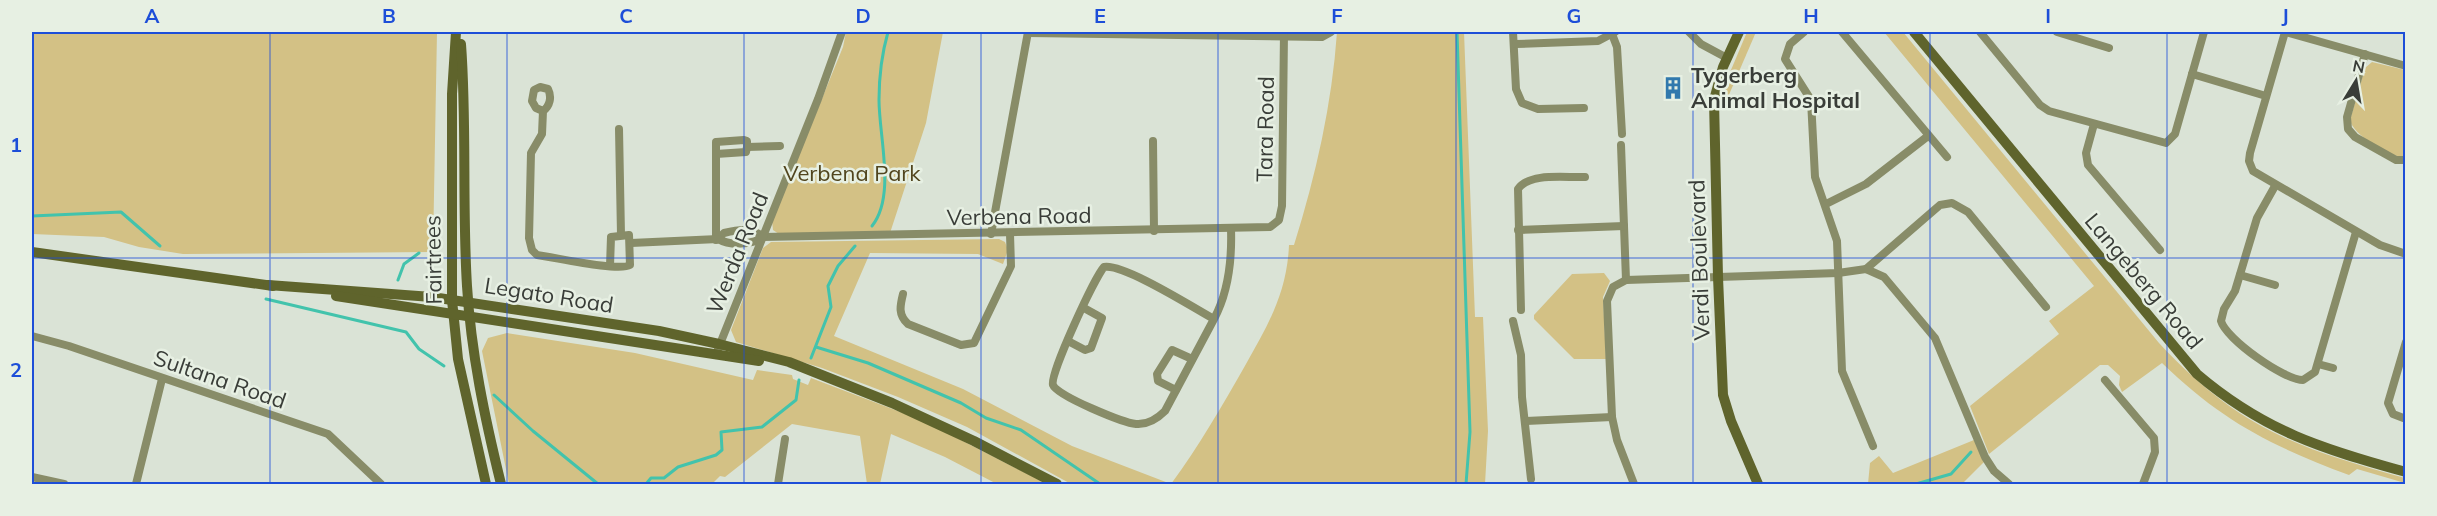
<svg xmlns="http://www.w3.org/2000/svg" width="2437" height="516" font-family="Mulish,sans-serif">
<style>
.green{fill:#d3c185}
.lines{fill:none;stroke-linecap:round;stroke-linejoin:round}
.stream{stroke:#42c3ac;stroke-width:3}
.street{stroke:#888c68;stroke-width:8}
.secondary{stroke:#5f642c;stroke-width:10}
.grid{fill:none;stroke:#1d4ed8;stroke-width:1.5;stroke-opacity:0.55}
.labels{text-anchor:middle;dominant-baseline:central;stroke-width:5;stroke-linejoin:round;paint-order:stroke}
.poi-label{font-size:22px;font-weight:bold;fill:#393d38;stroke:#e7f0e3;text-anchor:start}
.street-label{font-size:22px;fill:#393d38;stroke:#e7f0e3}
.park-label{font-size:22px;fill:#51451e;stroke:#e7f0e3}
.neatline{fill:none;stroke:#1d4ed8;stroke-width:2}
.grid-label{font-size:20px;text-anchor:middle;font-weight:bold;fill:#1d4ed8}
</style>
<rect width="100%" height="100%" fill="#dae3d6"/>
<g class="green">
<polygon points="32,32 437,32 433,249 431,252 183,254 139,247 104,237 32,234"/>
<polygon points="846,32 943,32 926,123 890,233 779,234 773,230 772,221 843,47"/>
<path d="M1337 32H1464L1475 317H1483L1488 431 1485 484H1171C1199 446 1222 406 1246 364 1268 325 1287 293 1289 245H1294C1316 175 1332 104 1337 32Z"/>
<polygon points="1747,32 1756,32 1728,97 1720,96"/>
<path d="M1884 32H1903L2159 343C2238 428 2297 448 2405 478V483L2357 469 2349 475C2271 446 2222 421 2162 363L2122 392 2119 385 2120 376 2108 365H2100L1989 454 1970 406 2059 334 2049 321 2094 286Z"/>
<path d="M2372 62 2405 70 2406 155 2403 157C2389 157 2352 134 2350 120L2365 68Z"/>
<polygon points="999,239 1005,242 1008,250 1003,264 978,254 870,253 834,336 963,389 1072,446 1171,484 1071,484 967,427 898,397 822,368 736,342 731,330 763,248 771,242"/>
<polygon points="1604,273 1610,281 1603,297 1606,359 1574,359 1534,319 1534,315 1572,274"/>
<polygon points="507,333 635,353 753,380 757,370 792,375 793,379 808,385 811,378 924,421 1047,484 997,484 945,457 891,434 880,484 867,484 860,436 792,424 725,477 720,476 712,484 509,484 482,351 488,338"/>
<polygon points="1974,440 1984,462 1962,484 1868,484 1870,463 1879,456 1893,473"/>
</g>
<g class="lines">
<g class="stream">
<polyline points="1457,32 1470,432 1466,484"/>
<polyline points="32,216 121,212 160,246"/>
<path d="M872 226C896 196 879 137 879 100 879 78 882 53 888 32"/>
<polyline points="398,280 404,264 419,253"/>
<polyline points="266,299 406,332 419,349 444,366"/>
<polyline points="816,347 868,363 961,403 986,418 1021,430 1100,484"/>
<polyline points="811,358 831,307 828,286 838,266 855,246"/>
<polyline points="494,395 533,431 598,484"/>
<polyline points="646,484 651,478 664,478 678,467 716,455 722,450 721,432 762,427 796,400 799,380"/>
<polyline points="1916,484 1951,474 1971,452"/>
</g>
<g class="street">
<polyline points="1513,32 1516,89 1522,103 1538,109 1584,108"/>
<polyline points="1689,32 1701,44 1727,58"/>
<polyline points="1804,32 1790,44 1785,59 1811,100 1815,177 1837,241 1842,371 1873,446"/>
<polyline points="1842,32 1947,157"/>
<polyline points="1980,32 2040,105 2049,111 2166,143 2175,134 2204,32"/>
<polyline points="2057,32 2109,48"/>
<polyline points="2285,32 2250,153 2249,161 2253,171 2380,245 2406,254"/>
<polyline points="2286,32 2406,66"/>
<polyline points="1028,33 1322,37 1331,32"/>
<polyline points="1612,34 1617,47 1622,134"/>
<polyline points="1516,44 1598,41 1615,32"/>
<polyline points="2365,54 2347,117 2348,129 2355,137 2396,160 2406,160"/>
<polyline points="2192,74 2266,96"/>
<path d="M543 111 536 108 532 101 534 90 540 87 548 89C552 97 550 106 543 111L542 134 531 153 529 238 532 250 537 255C554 257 619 272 630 265L629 235 611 237 610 266"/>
<polyline points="2094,124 2086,153 2088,165 2160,250"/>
<polyline points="619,129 621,235"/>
<polyline points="1153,141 1154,231"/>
<polyline points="1621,145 1626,280"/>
<polyline points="747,147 780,146"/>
<polyline points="716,154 746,152 747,147"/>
<path d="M2275 186 2257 218 2235 291 2224 309 2221 321C2226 339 2284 380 2303 380L2315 372 2356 232"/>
<polyline points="1826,204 1866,184 1928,136"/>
<polyline points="1518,230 1624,226"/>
<polyline points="991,234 1028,32"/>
<polyline points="763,237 1270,227 1279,220 1282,206 1284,32"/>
<path d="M718 239 724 233C737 230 753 227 763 237"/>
<polyline points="716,240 716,142 744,140 747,141 747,147"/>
<path d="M631 243 718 239C730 246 752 245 763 237"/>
<polyline points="1866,269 1940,205 1952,203 1968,212 2046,307"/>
<polyline points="2240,275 2275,285"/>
<path d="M903 294C900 306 898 315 908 324L961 345 974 343 1011 266 1010 234"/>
<path d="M1521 310 1518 189C1530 172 1566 178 1585 177"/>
<path d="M1214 319C1194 308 1123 263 1104 267 1095 277 1049 375 1053 385 1057 396 1124 423 1136 424 1148 425 1157 419 1165 411L1214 319C1229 291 1232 260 1231 229"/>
<polyline points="1513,321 1521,355 1522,397 1531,479"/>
<polyline points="32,336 69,346 328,434 381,484"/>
<polyline points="1068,341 1085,350 1091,348 1102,318 1084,308"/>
<polyline points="2406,342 2388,403 2393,414 2406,419"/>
<polyline points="718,349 818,99 842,32"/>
<polyline points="2318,364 2333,368"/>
<polyline points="2105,380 2154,438 2155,452 2143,484"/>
<polyline points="1176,390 1158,381 1157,374 1172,350 1192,359"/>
<polyline points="1526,421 1612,417"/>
<polyline points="32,477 64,484"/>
<polyline points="136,484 162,379"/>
<polyline points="778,484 785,439"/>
<polyline points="1634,484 1617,440 1612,417 1607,301 1613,287 1626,280 1838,273 1866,269 1884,277 1935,338 1985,457 1994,471 2009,484"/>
</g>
<g class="secondary">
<polyline points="456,32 452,94 452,300 458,359 486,484"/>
<polyline points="1739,32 1723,67 1714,100 1718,277 1723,395 1731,421 1758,484"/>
<path d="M1914 32 2197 374C2264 431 2322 449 2406 472"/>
<path d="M461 44C467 125 462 206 467 286 471 353 485 419 501 484"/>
<polyline points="32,252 273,286"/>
<polyline points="268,285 432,297 659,331 719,344 789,362 892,403 974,441 1057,484"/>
<polyline points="336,296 759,361"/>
</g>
</g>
<path class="grid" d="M270 32V484M507 32V484M744 32V484M981 32V484M1218 32V484M1456 32V484M1693 32V484M1930 32V484M2167 32V484M32 258H2406"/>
<defs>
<g id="building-bare" transform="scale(1.8)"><path d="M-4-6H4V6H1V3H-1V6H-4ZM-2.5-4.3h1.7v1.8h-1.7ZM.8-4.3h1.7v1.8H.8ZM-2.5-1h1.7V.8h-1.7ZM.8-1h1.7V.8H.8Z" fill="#3179ad" stroke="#e7f0e3" stroke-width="2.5" paint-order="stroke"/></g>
</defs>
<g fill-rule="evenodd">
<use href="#building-bare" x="1673" y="88"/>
</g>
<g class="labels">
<g class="poi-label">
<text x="1691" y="75">Tygerberg<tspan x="1691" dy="25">Animal Hospital</tspan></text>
</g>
<g class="street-label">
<text transform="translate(1265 129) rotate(-89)">Tara Road</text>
<text transform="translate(1019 216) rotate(-1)">Verbena Road</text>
<text transform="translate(737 253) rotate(-68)">Werda Road</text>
<text transform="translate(433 260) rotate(-91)">Fairtrees</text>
<text transform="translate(1699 260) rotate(-92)">Verdi Boulevard</text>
<text transform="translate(2144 281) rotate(50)">Langeberg Road</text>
<text transform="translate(549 295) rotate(9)">Legato Road</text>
<text transform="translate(220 379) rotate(19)">Sultana Road</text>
</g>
<g class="park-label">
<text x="852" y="173">Verbena Park</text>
</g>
</g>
<rect width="2437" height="516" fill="none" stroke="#e7f0e3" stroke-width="66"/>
<g transform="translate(2356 81) rotate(11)" stroke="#e7f0e3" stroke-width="4.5" paint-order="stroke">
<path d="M0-4.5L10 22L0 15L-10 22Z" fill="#393d38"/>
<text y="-9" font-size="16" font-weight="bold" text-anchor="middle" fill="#393d38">N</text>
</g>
<rect x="33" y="33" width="2371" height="450" class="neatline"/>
<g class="grid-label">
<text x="152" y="23">A</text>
<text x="389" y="23">B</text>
<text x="626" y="23">C</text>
<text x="863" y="23">D</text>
<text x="1100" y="23">E</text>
<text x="1337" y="23">F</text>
<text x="1574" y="23">G</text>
<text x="1811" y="23">H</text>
<text x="2048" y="23">I</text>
<text x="2285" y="23">J</text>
<text x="16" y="152">1</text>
<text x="16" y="377">2</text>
</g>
</svg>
